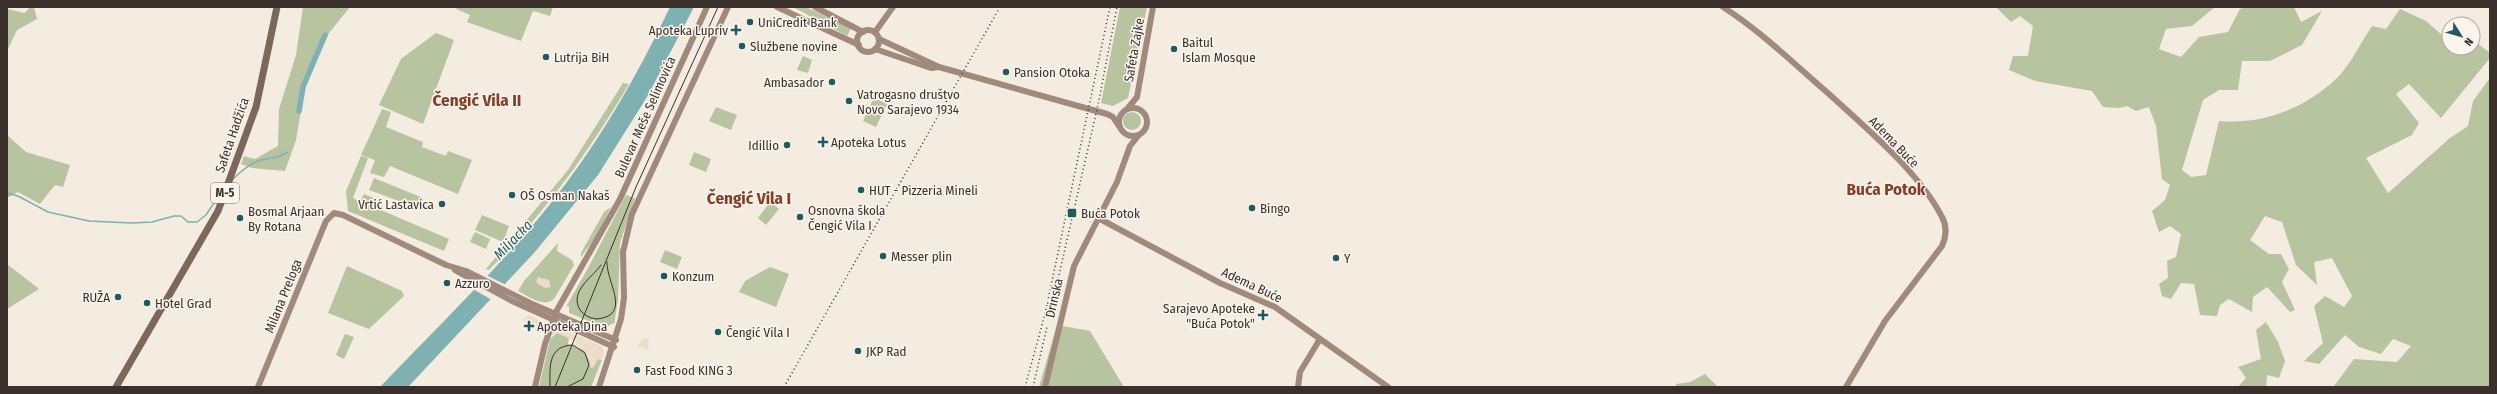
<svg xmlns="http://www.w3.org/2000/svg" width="2497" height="394" font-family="'Fira Sans Condensed',sans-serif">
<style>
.green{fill:#b8c4a0}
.plaza{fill:#ecdcc8}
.water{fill:#7fb0b2}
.pier{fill:#f4ebe1}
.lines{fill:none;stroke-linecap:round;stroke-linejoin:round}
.stream{stroke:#7fb0b2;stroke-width:1.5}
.canal{stroke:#7fb0b2;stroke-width:5.5}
.secondary{stroke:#a18a7d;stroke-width:6}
.primary{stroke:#7d675c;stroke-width:7}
.tram{stroke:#3b302b;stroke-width:1}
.rail{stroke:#3b302b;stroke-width:1.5;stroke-dasharray:1 3;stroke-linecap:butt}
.poi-dot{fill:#1f5a5e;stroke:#fbf5ee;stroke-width:1.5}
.labels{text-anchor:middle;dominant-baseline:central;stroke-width:3;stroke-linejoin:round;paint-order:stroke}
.shield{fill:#fbf5ee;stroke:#756b66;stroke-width:1}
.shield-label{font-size:12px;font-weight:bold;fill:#3b302b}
.poi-label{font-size:13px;fill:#3b302b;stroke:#fbf5ee;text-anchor:start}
.street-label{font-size:13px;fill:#3b302b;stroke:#fbf5ee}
.water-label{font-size:14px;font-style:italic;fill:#1f5a5e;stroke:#fbf5ee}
.district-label{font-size:17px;font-weight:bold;fill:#8c3b22;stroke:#fbf5ee}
</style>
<rect width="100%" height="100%" fill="#f4ebe1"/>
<g class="green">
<polygon points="30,7 34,7 37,19 17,30 7,51 7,9 25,13"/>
<polygon points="303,7 350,7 329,33 305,87 296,140 285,171 252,168 241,164 244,156 255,159 278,146 279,109 296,55"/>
<polygon points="459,7 553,7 550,16 533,11 521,41 467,22 470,15 456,9"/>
<polygon points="793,7 806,7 851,28 847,36"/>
<polygon points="1120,7 1147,7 1128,98 1113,106 1101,103"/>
<path d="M1996 7H2215L2192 26 2166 29 2159 49 2181 57 2199 37 2228 32 2240 9 2245 7H2294L2301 22 2322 11 2302 45 2270 61H2242L2238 90H2219L2203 100 2182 170 2191 177 2206 175 2219 121C2264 125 2306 108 2338 77 2350 65 2362 41 2372 26L2386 29 2400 9 2426 21 2443 36H2449V48H2473V40L2490 53V58L2441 118 2409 84 2396 94 2419 123 2412 135 2366 158 2388 193 2450 138 2468 126 2473 101 2490 78V387H2330L2334 386 2354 359 2397 362 2411 346 2393 339 2381 354 2359 347 2345 335 2319 364 2304 361 2323 343 2314 306 2325 296 2344 307 2352 296 2332 258 2314 262 2317 285 2296 265 2282 222 2265 216 2250 240 2269 254H2281L2289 269 2282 282 2295 310 2290 312 2267 287 2253 297 2252 312 2229 299 2220 305 2217 316 2200 315 2194 284 2181 283 2171 299 2162 296 2159 284 2168 278 2167 261 2176 257 2181 234 2170 226 2159 232 2152 211 2165 200 2170 185 2162 179 2156 126 2149 107 2136 111 2127 106 2119 108 2103 107 2092 91 2035 81 2009 70 2013 56H2028L2033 26 2020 16 2011 22Z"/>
<polygon points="436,33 454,40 423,124 379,105 401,59"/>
<polygon points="803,56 812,60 808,73 797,70"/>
<path d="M623 83 629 84C589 152 544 213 489 270L486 269 568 170Z"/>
<polygon points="874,98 887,104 876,127 863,121"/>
<polygon points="716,107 737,115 731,130 709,121"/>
<polygon points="382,109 391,112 386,127 423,142 422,147 446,156 448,151 472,160 458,194 390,166 384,177 370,173 375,160 361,155"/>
<circle cx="1132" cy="121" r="9"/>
<polygon points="7,135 26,152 70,165 63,187 55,185 40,204 18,192 7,198"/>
<polygon points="694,152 711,159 706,172 689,165"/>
<polygon points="361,156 368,158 353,198 360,202 364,194 379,200 376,208 449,239 444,251 348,211 346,191"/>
<polygon points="374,178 423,198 418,208 369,190"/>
<polygon points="626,195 635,198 620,243 618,301 614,324 611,324 606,328 569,313 569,306 566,307 588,268"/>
<polygon points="770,202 779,209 766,225 758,218"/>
<polygon points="611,207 596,237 581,257 581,253 604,212"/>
<polygon points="482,215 509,226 503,242 475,230"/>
<polygon points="475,232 490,239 486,249 470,242"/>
<path d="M558 243 557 251 572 260 574 265 554 299C544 308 528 296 518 291L524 281Z"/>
<polygon points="665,250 682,257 677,269 660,262"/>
<polygon points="7,264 39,289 7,309"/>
<polygon points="347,266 402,291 404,296 369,329 328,313"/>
<polygon points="770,267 789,274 776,307 739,292 745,281"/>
<polygon points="2266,322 2278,342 2285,361 2279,378 2267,375 2266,387 2238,387 2246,378 2238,367 2261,359 2256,330"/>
<polygon points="1057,325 1090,331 1124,387 1039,387"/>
<polygon points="557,333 569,338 568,344 584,350 593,367 598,359 602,360 591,387 539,387 550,339"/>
<polygon points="345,334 354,337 344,359 336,355"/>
<polygon points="1705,374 1718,387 1676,387 1676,384 1690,382"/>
</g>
<g class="plaza">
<polygon points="538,277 549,280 551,287 545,288 538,284 536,281"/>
<polygon points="529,315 542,322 544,333 534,329 535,325 522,320"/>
<polygon points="559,328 601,346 604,352 602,360 598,359 593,368 590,367 589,357 584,350 576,345 577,342 558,333 551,335 555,329"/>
<polygon points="645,337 649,340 648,350 637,346"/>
</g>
<path class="water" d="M670 7H694L647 97 598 175 534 253 408 387H380C436 328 496 271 547 208 597 146 636 78 670 7Z"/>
<polygon class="pier" points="484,274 506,285 492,300 471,288"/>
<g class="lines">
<g class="stream">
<path d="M232 180C240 172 251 163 261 160 272 158 278 158 288 152"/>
<polyline points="7,193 18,196 48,212 89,221 132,223 152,222 174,216 181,216 188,222 197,222 206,215 222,191"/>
</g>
<polyline class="canal" points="299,111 303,87 325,35"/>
<g class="secondary">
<polyline points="777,7 859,45"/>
<polyline points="815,7 863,32"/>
<path d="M1723 7C1762 32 1794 64 1829 94 1866 128 1919 172 1942 217 1947 226 1946 237 1942 246L1885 321 1846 387"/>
<circle cx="868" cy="41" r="11"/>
<polyline points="875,32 893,7"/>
<polyline points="879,39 939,67 1107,114 1113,117 1119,126"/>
<polyline points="875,49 931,68 939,67"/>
<circle cx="1133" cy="122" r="14"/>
<polyline points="1128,108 1137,97 1153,7"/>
<polyline points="1098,218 1220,283 1275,307 1388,387"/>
<polyline points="455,270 512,301 614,347"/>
<polyline points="258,387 326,221 334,213 343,215 446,265 466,271 530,303 616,340"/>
<polyline points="535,387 545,344 557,310 620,199 707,7"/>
<polyline points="599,387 621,319 624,298 623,252 632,214 728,7"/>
<polyline points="1045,387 1074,266 1117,182 1130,146 1138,136"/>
<polyline points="1298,387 1300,372 1320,339"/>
</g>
<polyline class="primary" points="116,387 218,211 256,107 277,7"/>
<g class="tram">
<path d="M601 265C592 278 569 291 580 310 584 315 589 318 596 319 633 316 606 282 607 262"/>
<path d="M550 387C550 368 547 346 573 345L585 353 589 365 583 379 567 387"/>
<polyline points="555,387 636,187 718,7"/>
</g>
<g class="rail">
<polyline points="1050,314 1098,105 1117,7"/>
<polyline points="784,387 1000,7"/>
<polyline points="1025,387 1045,314 1110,7"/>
<polyline points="1033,387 1047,327"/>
</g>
</g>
<g class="poi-dot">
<circle cx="750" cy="22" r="4"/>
<path d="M734 24h4v4h4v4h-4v4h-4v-4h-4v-4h4z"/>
<circle cx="742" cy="46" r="4"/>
<circle cx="1174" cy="49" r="4"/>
<circle cx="546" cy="57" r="4"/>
<circle cx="1006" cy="72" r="4"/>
<circle cx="832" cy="82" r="4"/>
<circle cx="849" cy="101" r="4"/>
<path d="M821 136h4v4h4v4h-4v4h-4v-4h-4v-4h4z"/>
<circle cx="787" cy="145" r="4"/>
<circle cx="861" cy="190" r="4"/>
<circle cx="512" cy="195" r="4"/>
<circle cx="442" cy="204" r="4"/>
<circle cx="1252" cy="208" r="4"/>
<rect x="1067" y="208" width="10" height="10" rx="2"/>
<circle cx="800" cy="217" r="4"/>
<circle cx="240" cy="218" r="4"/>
<circle cx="883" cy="256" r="4"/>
<circle cx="1336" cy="258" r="4"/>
<circle cx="664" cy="276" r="4"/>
<circle cx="447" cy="283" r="4"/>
<circle cx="118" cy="297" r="4"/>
<circle cx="147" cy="303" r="4"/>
<path d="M1261 309h4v4h4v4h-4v4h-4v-4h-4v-4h4z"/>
<path d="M527 320h4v4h4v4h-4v4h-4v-4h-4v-4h4z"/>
<circle cx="718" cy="332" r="4"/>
<circle cx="858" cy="351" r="4"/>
<circle cx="637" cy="370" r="4"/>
</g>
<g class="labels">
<rect class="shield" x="211" y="183" width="28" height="20" rx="3"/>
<g class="shield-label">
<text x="225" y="193">M-5</text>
</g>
<g class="poi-label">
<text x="758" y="22">UniCredit Bank</text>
<text x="728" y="30" text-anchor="end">Apoteka Lupriv</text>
<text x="1182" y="42">Baitul<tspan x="1182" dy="15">Islam Mosque</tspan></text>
<text x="750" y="46">Službene novine</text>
<text x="554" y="57">Lutrija BiH</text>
<text x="1014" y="72">Pansion Otoka</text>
<text x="824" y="82" text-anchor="end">Ambasador</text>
<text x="857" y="94">Vatrogasno društvo<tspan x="857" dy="15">Novo Sarajevo 1934</tspan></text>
<text x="831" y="142">Apoteka Lotus</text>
<text x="779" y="145" text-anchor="end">Idillio</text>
<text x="869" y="190">HUT - Pizzeria Mineli</text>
<text x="520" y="195">OŠ Osman Nakaš</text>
<text x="434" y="204" text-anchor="end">Vrtić Lastavica</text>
<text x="1260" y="208">Bingo</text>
<text x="808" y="210">Osnovna škola<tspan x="808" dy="15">Čengić Vila I</tspan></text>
<text x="248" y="211">Bosmal Arjaan<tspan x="248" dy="15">By Rotana</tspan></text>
<text x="1081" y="213">Buća Potok</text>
<text x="891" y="256">Messer plin</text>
<text x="1344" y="258">Y</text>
<text x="672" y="276">Konzum</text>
<text x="455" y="283">Azzuro</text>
<text x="110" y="297" text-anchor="end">RUŽA</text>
<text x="155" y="303">Hotel Grad</text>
<text x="1255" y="308" text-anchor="end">Sarajevo Apoteke<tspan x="1255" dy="15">"Buća Potok"</tspan></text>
<text x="537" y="326">Apoteka Dina</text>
<text x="726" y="332">Čengić Vila I</text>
<text x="866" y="351">JKP Rad</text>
<text x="645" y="370">Fast Food KING 3</text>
</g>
<g class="street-label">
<text transform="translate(1134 50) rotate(-80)">Safeta Zajke</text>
<text transform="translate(645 117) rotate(-66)">Bulevar Meše Selimovića</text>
<text transform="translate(232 135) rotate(-71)">Safeta Hadžića</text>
<text transform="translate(1894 142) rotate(46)">Adema Buće</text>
<text transform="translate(1252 285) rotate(25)">Adema Buće</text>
<text transform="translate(283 296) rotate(-68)">Milana Preloga</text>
<text transform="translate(1054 298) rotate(-77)">Drinska</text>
</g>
<g class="water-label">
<text transform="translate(513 240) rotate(-46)">Miljacka</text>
</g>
<g class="district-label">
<text x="477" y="100">Čengić Vila II</text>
<text x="1886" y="189">Buća Potok</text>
<text x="749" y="198">Čengić Vila I</text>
</g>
</g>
<rect width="2497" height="394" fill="none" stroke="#3b302b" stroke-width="16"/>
<g transform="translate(2461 36) rotate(127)"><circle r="19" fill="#fbf5ee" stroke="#aea6a0"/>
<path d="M0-3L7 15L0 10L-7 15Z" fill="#1f5a5e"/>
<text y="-6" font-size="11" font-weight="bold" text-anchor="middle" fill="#3b302b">N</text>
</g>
</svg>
